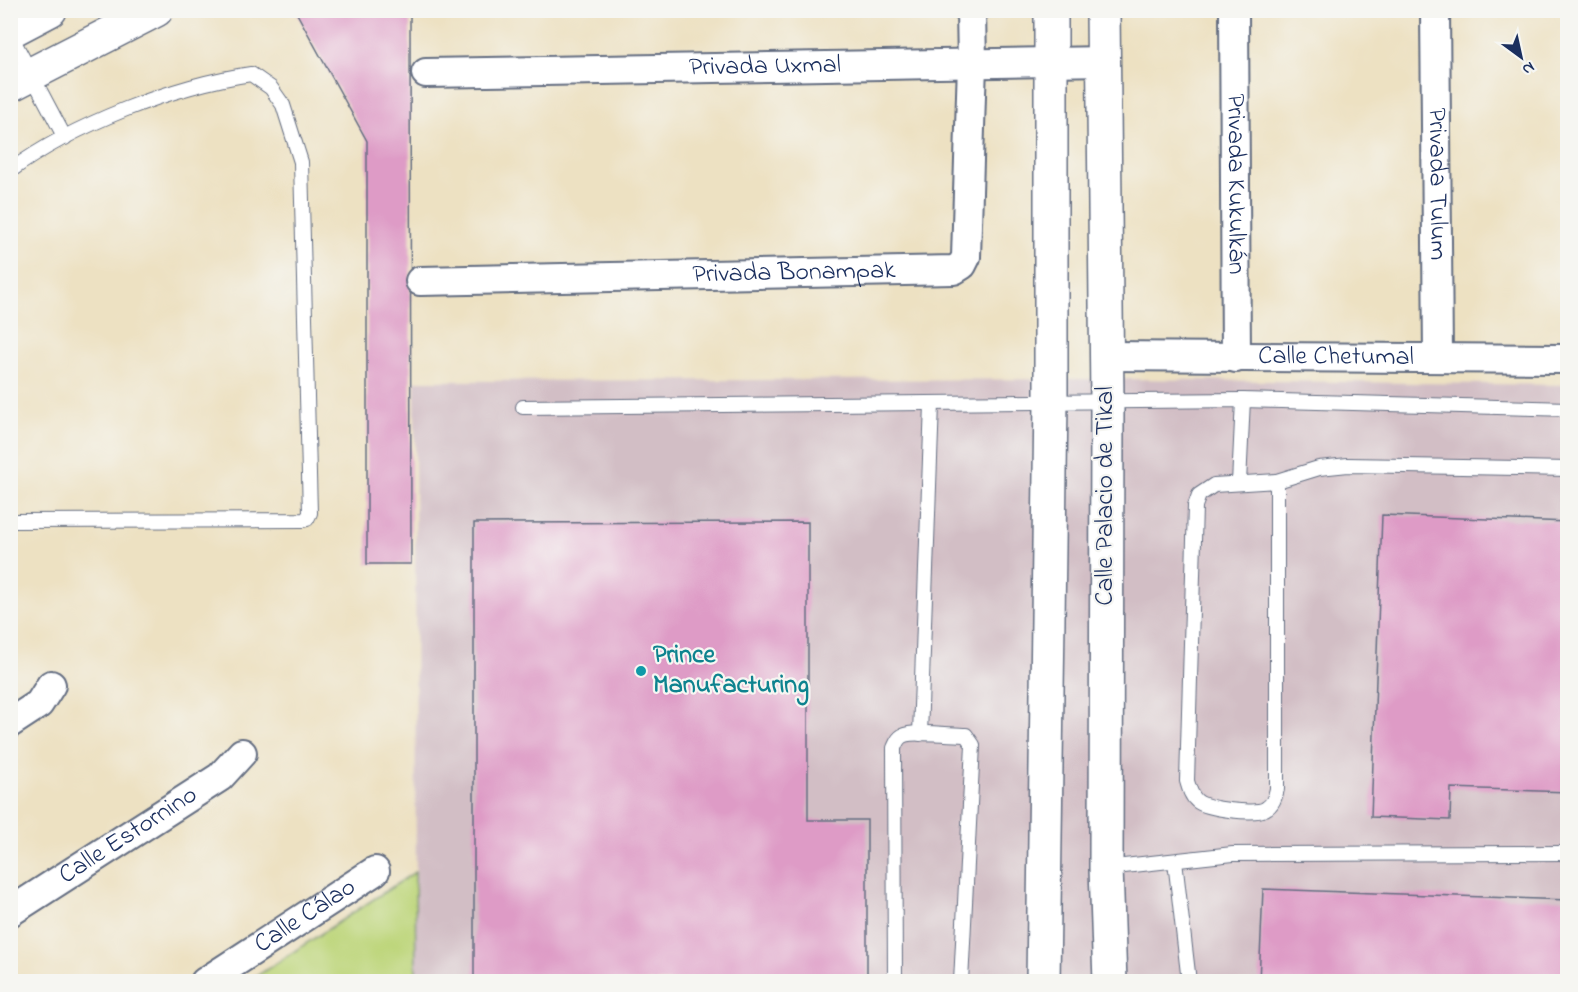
<svg xmlns="http://www.w3.org/2000/svg" width="1578" height="992" font-family="'Indie Flower',sans-serif">
<style>
.industrial{fill:#d2bec5}
.green{fill:#bed67b;stroke:#6c826c;stroke-width:1.5}
.building{fill:#de9bc6}
.lines{fill:none;stroke-linecap:round;stroke-linejoin:round}
.service-casing{stroke:#646d81;stroke-width:16}
.minor-casing{stroke:#646d81;stroke-width:32}
.tertiary-casing{stroke:#646d81;stroke-width:36}
.secondary-casing{stroke:#646d81;stroke-width:36}
.service{stroke:#fff;stroke-width:14}
.minor{stroke:#fff;stroke-width:28}
.tertiary{stroke:#fff;stroke-width:33}
.secondary{stroke:#fff;stroke-width:33}
.culture-dot{fill:#0f9aa8;stroke:#f6f6f2;stroke-width:2}
.labels{text-anchor:middle;dominant-baseline:central;stroke-width:4.5;stroke-linejoin:round;paint-order:stroke}
.street-label{font-size:26px;fill:#1b2f5e;stroke:#f6f6f2}
.culture-label{font-size:26px;font-weight:bold;fill:#0d838f;stroke:#f6f6f2;text-anchor:start}
</style>
<rect width="100%" height="100%" fill="#f6f6f2"/>
<filter id="ink" filterUnits="userSpaceOnUse"><feTurbulence type="fractalNoise" baseFrequency=".0167" numOctaves="2"/><feDisplacementMap in="SourceGraphic" scale="12" xChannelSelector="R" yChannelSelector="G"/><feConvolveMatrix kernelMatrix="1 2 1 2 8 2 1 2 1" color-interpolation-filters="sRGB"/></filter>
<filter id="wash" filterUnits="userSpaceOnUse"><feTurbulence type="fractalNoise" baseFrequency=".008" numOctaves="4" result="noise"/><feDisplacementMap in="SourceGraphic" scale="24" xChannelSelector="R" yChannelSelector="G"/><feGaussianBlur stdDeviation="1.35" result="paint"/><feColorMatrix in="noise" values="0 0 0 0 0 0 0 0 0 0 0 0 0 0 0 0 0 1.4 0 .05"/><feComposite in="paint" operator="in"/></filter>
<g filter="url(#wash)">
<rect width="100%" height="100%" fill="#ede1c2"/>
<polygon class="industrial" points="1129,379 1567,385 1567,981 416,981 415,381"/>
<polygon class="green" points="415,872 416,981 249,981"/>
<g id="blocks">
<g class="building">
<polygon points="295,10 410,10 411,564 367,564 367,141"/>
<polygon points="1382,515 1568,522 1568,792 1451,788 1450,820 1371,817"/>
<polygon points="808,522 808,820 867,820 867,982 474,982 474,523"/>
<polygon points="1263,889 1568,900 1568,982 1259,982"/>
</g>
</g>
</g>
<g filter="url(#ink)">
<use href="#blocks" fill-opacity="0" stroke="#646d81" stroke-width="1.5"/>
<g class="lines">
<g class="service-casing">
<g id="service">
<polyline points="10,34 65,138"/>
<path d="M10 171C72 125 175 85 251 74L271 88 283 105 301 162 310 513 307 519 303 520 10 521"/>
<polyline points="523,407 1243,400 1568,409"/>
<path d="M1277 481V789C1275 797 1273 805 1265 809 1255 815 1207 809 1197 801 1191 796 1189 788 1187 781L1195 506 1199 495 1214 485Z"/>
<polyline points="1277,481 1319,468 1348,465 1568,469"/>
<polyline points="1239,483 1243,400"/>
<polyline points="920,734 932,404"/>
<polyline points="1175,861 1189,982"/>
<polyline points="1106,868 1233,854 1568,853"/>
<path d="M895 982 894 748C896 744 897 739 902 736 913 730 951 735 966 735L973 745 961 982"/>
</g>
</g>
<g class="minor-casing">
<g id="minor">
<path id="s1" d="M1234 10 1236 358"/>
<path id="s2" d="M1435 10 1438 356"/>
<path id="s3" d="M426 73 1105 61"/>
<path id="s4" d="M420 281 954 270 962 265 966 257 972 63 971 10"/>
<path id="s5" d="M1105 356 1568 359"/>
<polyline points="10,723 39,704 51,685"/>
<path id="s6" d="M10 912 220 777 242 753"/>
<path id="s7" d="M205 982 375 871"/>
</g>
</g>
<g class="tertiary-casing">
<g id="tertiary">
<polyline points="1103,10 1107,402 1106,868 1110,982"/>
<polyline points="1043,982 1051,401 1051,10"/>
</g>
</g>
<g class="secondary-casing">
<g id="secondary">
<polyline points="10,31 50,10"/>
<polyline points="10,85 156,10"/>
</g>
</g>
<use href="#service" class="service"/>
<use href="#minor" class="minor"/>
<use href="#tertiary" class="tertiary"/>
<use href="#secondary" class="secondary"/>
</g>
</g>
<circle class="culture-dot" cx="641" cy="671" r="6"/>
<g class="labels">
<g class="street-label">
<text stroke="none"><textPath href="#s3" startOffset="339">Privada Uxmal</textPath></text>
<text stroke="none"><textPath href="#s2" startOffset="174">Privada Tulum</textPath></text>
<text stroke="none"><textPath href="#s1" startOffset="174">Privada Kukulkán</textPath></text>
<text stroke="none"><textPath href="#s4" startOffset="374">Privada Bonampak</textPath></text>
<text stroke="none"><textPath href="#s5" startOffset="231">Calle Chetumal</textPath></text>
<text transform="translate(1106 496) rotate(-90)">Calle Palacio de Tikal</text>
<text stroke="none"><textPath href="#s6" startOffset="141">Calle Estornino</textPath></text>
<text stroke="none"><textPath href="#s7" startOffset="120">Calle Cálao</textPath></text>
</g>
<g class="culture-label">
<text x="653" y="656">Prince<tspan x="653" dy="30">Manufacturing</tspan></text>
</g>
</g>
<rect width="1578" height="992" fill="none" stroke="#f6f6f2" stroke-width="36"/>
<g transform="translate(1521 57) rotate(147)" stroke="#f6f6f2" stroke-width="4.5" paint-order="stroke">
<path d="M0-4.5L10 22L0 15L-10 22Z" fill="#1b2f5e"/>
<text y="-9" font-size="16" font-weight="bold" text-anchor="middle" fill="#1b2f5e">N</text>
</g>
</svg>
